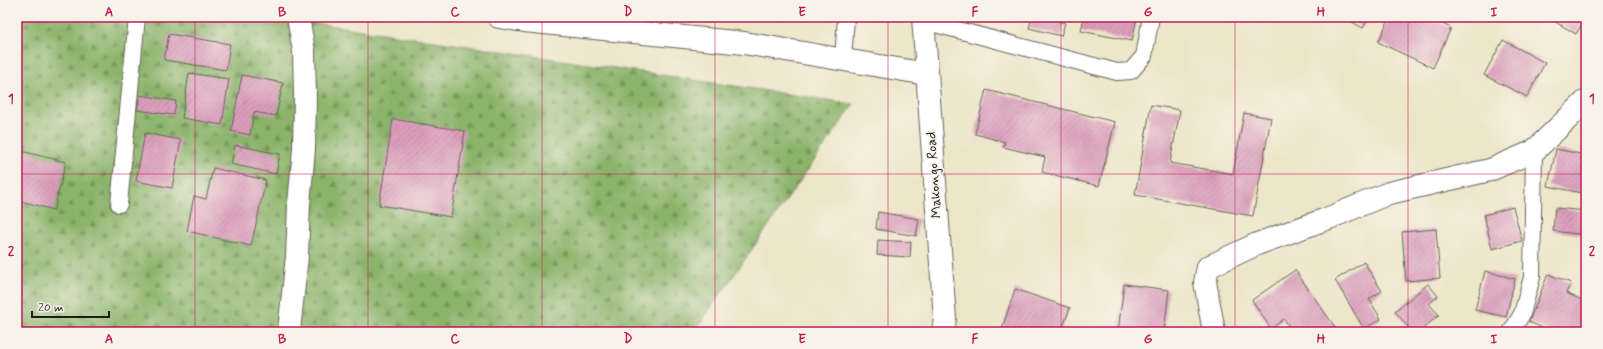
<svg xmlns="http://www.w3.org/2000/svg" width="1603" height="349" font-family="Mynerve,sans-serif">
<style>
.forest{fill:url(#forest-firs);stroke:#546843}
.building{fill:url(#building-hatch)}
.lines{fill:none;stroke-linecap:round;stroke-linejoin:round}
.service-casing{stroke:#656258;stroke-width:18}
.minor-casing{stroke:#656258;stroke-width:24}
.tertiary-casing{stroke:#656258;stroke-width:24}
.service{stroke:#fff;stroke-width:16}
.minor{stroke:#fff;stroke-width:22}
.tertiary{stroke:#fff;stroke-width:22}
.grid{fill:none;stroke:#c2185b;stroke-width:1;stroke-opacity:0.55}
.labels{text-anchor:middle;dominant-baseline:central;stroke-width:3.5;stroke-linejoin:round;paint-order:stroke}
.street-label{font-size:14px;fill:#1c1c1c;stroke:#f7f3e8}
.neatline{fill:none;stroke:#c2185b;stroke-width:1.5}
.grid-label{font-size:13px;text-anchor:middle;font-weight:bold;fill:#c2185b}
</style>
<defs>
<pattern id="forest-firs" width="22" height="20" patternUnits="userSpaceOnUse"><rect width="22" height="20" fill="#8bb46a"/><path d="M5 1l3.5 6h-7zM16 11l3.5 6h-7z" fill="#719256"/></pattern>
<pattern id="building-hatch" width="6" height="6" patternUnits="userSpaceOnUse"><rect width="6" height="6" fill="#dc9ebc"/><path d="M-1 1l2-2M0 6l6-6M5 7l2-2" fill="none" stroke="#b28098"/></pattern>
</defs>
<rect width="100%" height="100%" fill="#f7f3e8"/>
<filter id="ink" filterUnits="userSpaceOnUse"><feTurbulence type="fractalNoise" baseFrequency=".025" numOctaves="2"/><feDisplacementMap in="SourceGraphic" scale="8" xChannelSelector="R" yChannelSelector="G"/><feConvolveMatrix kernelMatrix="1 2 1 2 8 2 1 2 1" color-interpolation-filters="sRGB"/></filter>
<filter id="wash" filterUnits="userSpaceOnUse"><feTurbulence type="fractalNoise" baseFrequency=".012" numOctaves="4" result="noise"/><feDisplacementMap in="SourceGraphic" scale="16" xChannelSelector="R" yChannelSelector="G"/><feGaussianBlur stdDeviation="0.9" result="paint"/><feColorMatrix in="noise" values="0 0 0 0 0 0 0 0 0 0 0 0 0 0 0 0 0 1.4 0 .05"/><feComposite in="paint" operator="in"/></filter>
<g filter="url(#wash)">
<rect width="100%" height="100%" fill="#ede5c8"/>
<polygon class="forest" points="17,17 275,17 854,104 694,332 17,332"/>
<g id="blocks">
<g class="building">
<polygon points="1032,17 1044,17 1065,23 1061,36 1029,28"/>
<polygon points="1084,17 1137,17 1132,41 1081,31"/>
<polygon points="1343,17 1369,17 1363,28"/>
<polygon points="1390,17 1428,17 1451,28 1433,68 1378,42"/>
<polygon points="1547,17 1586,17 1576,34"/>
<polygon points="169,34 230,44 226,70 164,60"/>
<polygon points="1503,40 1545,63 1527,97 1484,75"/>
<polygon points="189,73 229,79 222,125 182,118"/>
<polygon points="242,75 283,83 276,116 254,112 250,135 231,131"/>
<polygon points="986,90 1115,122 1099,186 1042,172 1045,157 1003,147 1005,142 975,134"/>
<polygon points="140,95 176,101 174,115 137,110"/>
<polygon points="1151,105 1180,110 1170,163 1233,174 1244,113 1271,118 1253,216 1135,195"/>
<polygon points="393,119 465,131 451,217 379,205"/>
<polygon points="145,133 181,140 172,188 136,181"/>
<polygon points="235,145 280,154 276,174 231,164"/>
<polygon points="1556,149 1586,155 1586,194 1548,186"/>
<polygon points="17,150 66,162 54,210 17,200"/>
<polygon points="213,168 266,180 251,246 187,231 194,196 206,199"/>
<polygon points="1513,207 1522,241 1492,249 1484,215"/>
<polygon points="1555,208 1586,211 1586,235 1553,231"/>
<polygon points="878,212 919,219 916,236 876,229"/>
<polygon points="1436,229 1440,278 1406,281 1402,232"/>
<polygon points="878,240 911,242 910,257 877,255"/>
<polygon points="1364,262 1382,291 1369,299 1381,319 1364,329 1335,280"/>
<polygon points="17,264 21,265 18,285 17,285"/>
<polygon points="1295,270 1337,330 1334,332 1293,332 1284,319 1271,329 1252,300"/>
<polygon points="1485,271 1515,279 1506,317 1475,310"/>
<polygon points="1548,274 1571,283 1566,293 1586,302 1586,332 1552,332 1529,322"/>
<polygon points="1124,284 1169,290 1164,332 1118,332"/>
<polygon points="1428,284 1438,296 1429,304 1439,315 1419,332 1412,332 1395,311"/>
<polygon points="1015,289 1070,308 1061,332 1001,332"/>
</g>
</g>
</g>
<g filter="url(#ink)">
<use href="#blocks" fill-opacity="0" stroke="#656258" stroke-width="1"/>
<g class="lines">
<g class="service-casing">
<g id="service">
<polyline points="924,21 1117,72 1131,71 1144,56 1151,17"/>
<polyline points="843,60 846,17"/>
<polyline points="119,204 137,17"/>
<polyline points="1511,332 1522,314 1532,277 1534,151"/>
</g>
</g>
<g class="minor-casing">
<g id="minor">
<polyline points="499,17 524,21 744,43 927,74"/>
<polyline points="289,331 297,256 299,204 304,149 305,96 304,51 298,17"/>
<polyline points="1214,332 1205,282 1208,267 1257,244 1329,218 1389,193 1490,170 1534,151 1586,101"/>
</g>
</g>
<g class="tertiary-casing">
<polyline id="tertiary" points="923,17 945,319 943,332"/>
</g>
<use href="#service" class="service"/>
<use href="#minor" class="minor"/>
<use href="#tertiary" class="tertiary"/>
</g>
</g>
<path class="grid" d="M195 17V332M368 17V332M542 17V332M715 17V332M888 17V332M1061 17V332M1235 17V332M1408 17V332M17 174H1586"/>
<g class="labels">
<g class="street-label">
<text transform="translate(934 175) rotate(-94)">Makongo Road</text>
</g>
</g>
<rect width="1603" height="349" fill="none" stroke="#f7f3e8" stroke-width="44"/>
<path d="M32 311v6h77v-6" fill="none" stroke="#1c1c1c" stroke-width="2"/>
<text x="38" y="311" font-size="12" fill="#1c1c1c" stroke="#f7f3e8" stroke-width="3" paint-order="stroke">20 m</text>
<rect x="22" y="22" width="1559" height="305" class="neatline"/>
<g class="grid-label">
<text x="109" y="16">A</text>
<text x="282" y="16">B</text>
<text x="455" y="16">C</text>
<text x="628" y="16">D</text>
<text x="802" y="16">E</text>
<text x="975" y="16">F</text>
<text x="1148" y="16">G</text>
<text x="1321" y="16">H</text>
<text x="1494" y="16">I</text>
<text x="11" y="103">1</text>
<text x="1592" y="103">1</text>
<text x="11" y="255">2</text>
<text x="1592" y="255">2</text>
<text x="109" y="343">A</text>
<text x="282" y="343">B</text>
<text x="455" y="343">C</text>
<text x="628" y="343">D</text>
<text x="802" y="343">E</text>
<text x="975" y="343">F</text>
<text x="1148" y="343">G</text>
<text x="1321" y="343">H</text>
<text x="1494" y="343">I</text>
</g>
</svg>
